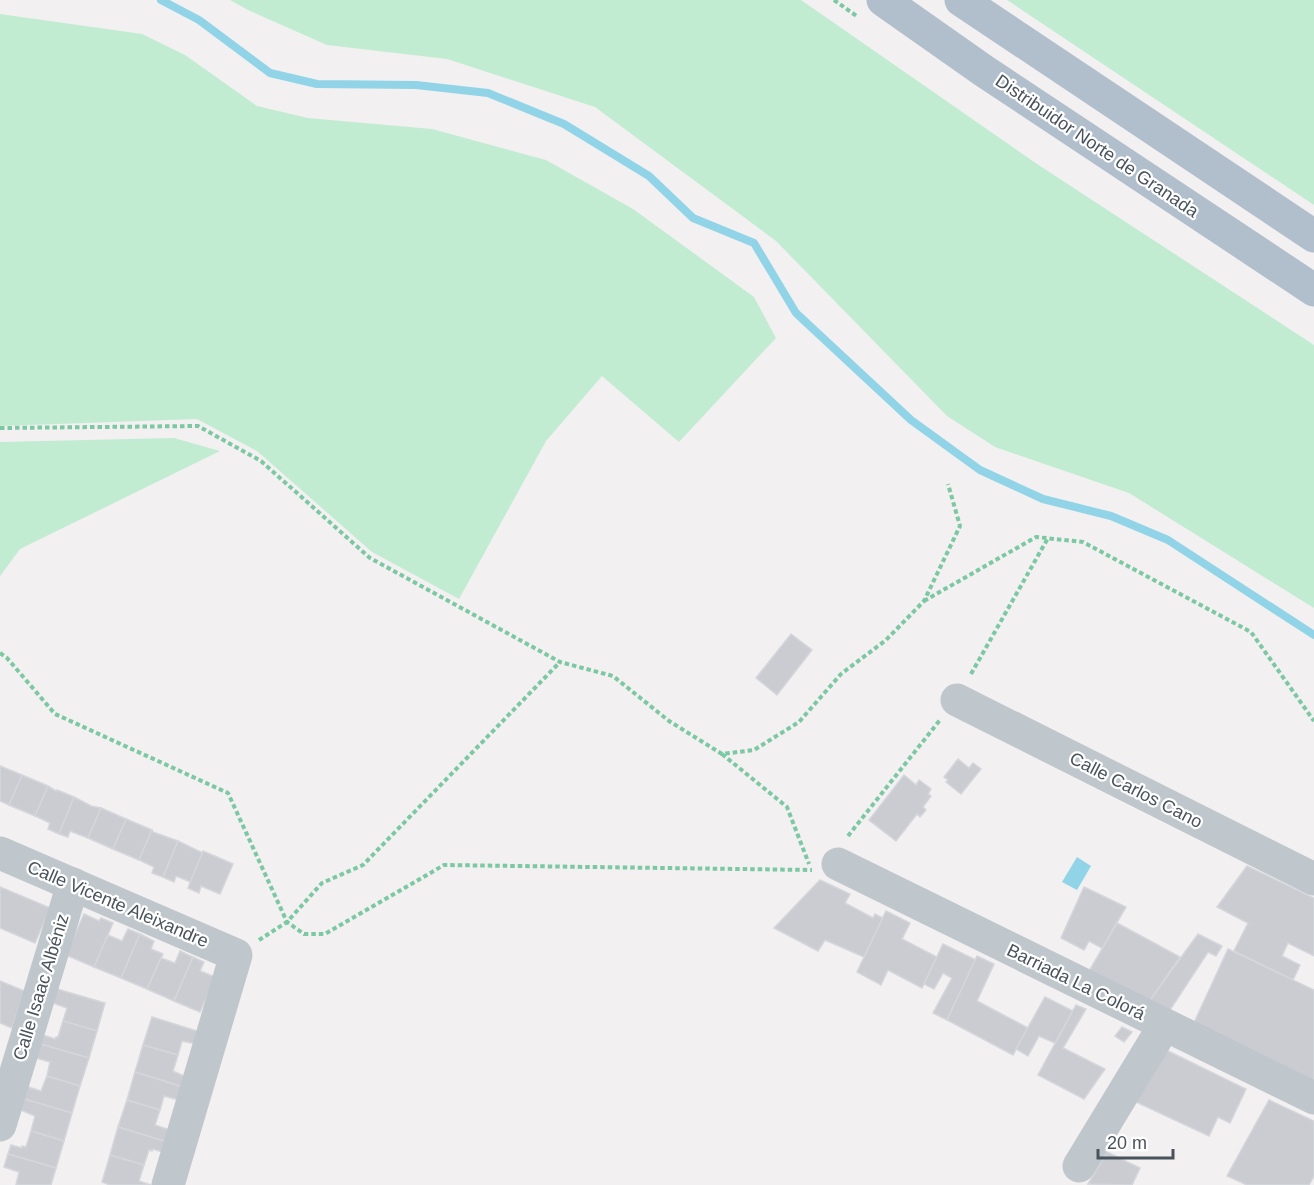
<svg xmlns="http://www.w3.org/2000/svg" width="1314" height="1185" font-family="Helvetica,sans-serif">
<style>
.green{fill:#c1ecd2}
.water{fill:#91d4e7}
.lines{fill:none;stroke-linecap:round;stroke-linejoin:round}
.stream{stroke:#91d4e7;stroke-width:8}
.building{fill:#caccd2;stroke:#d4d6db;stroke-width:1.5}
.path{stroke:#7bc8a3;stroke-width:4;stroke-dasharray:4.5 3;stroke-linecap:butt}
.minor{stroke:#bfc7cd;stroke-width:33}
.major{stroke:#b1bfcc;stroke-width:33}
.labels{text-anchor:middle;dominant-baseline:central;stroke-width:4.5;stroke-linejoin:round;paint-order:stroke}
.street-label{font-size:18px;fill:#49535c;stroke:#fff}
</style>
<rect width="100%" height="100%" fill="#f2f0f0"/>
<g class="green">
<polygon points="230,0 801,0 1037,164 1314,345 1314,608 1129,493 995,447 947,416 776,241 595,107 447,59 327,45 248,10"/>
<polygon points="1007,0 1314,0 1314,205"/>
<polygon points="0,14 142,34 185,55 257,106 308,118 432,129 546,160 633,209 754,297 776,338 679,442 602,376 546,441 459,599 372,552 257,451 197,419 0,426"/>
<polygon points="174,438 220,451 20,549 0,576 0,442"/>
</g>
<polygon class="water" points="1077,857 1091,866 1077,890 1062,882"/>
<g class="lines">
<polyline class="stream" points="161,0 199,20 270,73 317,84 416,85 488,93 564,124 649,176 693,218 754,243 796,313 911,420 980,470 1043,499 1111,516 1168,540 1314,635"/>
</g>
<g class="building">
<polygon points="791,634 812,650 777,695 756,678"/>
<polygon points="958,759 969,768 973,763 981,769 961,794 946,782 948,780 944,777"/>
<polygon points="0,766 22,775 9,805 0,801"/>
<polygon points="22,775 48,786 35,816 9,805"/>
<polygon points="904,775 916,785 919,780 931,789 928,794 931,796 923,807 926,810 920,817 917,814 896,841 869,820"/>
<polygon points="48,786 56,791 57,790 74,797 59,834 48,829 50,823 35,816"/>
<polygon points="74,797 91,806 101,808 88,838 70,831 68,837 59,834"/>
<polygon points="101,808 126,819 113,849 88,838"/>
<polygon points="126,819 152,830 139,860 113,849"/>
<polygon points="152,830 153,832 178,841 163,877 152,873 154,867 139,860"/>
<polygon points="178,841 203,853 191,882 176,876 174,882 163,877"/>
<polygon points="203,851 233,864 220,894 201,886 199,893 188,888"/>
<polygon points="1247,866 1314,898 1314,956 1288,943 1282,956 1300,965 1293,980 1234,951 1248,923 1217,907"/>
<polygon points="820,880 850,894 845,903 873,918 875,914 883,918 864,957 825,940 818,951 774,928"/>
<polygon points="0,887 50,908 35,943 0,928"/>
<polygon points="1084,887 1126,907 1102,948 1089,941 1084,950 1061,938"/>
<polygon points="886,911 910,923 902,939 937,957 922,988 888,970 881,985 857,972"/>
<polygon points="84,914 99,921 101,918 113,923 94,967 66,955"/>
<polygon points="1117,923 1180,957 1148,1003 1088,973"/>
<polygon points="128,929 140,934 121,978 94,967 108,935 122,941"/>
<polygon points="140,934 154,941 151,949 163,954 147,989 121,978"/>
<polygon points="1198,934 1222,946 1216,956 1208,952 1168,1013 1148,1003"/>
<polygon points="943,944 976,960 947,1020 933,1013 952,978 943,973 934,989 924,984"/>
<polygon points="1228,949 1314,990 1314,1083 1193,1025"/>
<polygon points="180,951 193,957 174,1001 147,989 161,958 175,963"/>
<polygon points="977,956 994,964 977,1001 1028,1028 1013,1055 947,1020"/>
<polygon points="193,957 204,962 200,971 215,977 200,1012 174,1001"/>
<polygon points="0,981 24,991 12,1028 0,1023"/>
<polygon points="57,989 105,1003 97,1031 63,1021 67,1008 53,1003"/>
<polygon points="1045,997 1073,1011 1055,1043 1039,1036 1028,1056 1016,1049"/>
<polygon points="1076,1005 1086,1009 1063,1048 1105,1069 1084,1099 1038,1075"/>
<polygon points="152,1017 200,1032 196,1044 182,1041 178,1055 143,1045"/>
<polygon points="63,1021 97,1031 89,1058 40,1044 43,1035 55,1039 56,1037 58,1037"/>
<polygon points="1122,1027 1132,1032 1124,1042 1115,1036"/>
<polygon points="40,1044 89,1058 80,1086 47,1076 50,1062 36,1058"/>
<polygon points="143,1045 178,1055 173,1071 186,1077 183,1087 135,1072"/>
<polygon points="1166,1050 1246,1089 1230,1123 1218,1117 1209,1136 1136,1102"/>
<polygon points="135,1072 183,1087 179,1100 164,1096 160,1110 127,1100"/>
<polygon points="47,1076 80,1086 72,1113 24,1099 28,1087 41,1091"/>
<polygon points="24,1099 72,1113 64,1141 31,1131 35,1116 21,1110"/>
<polygon points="127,1100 160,1110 155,1125 170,1130 167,1142 118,1127"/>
<polygon points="1269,1100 1314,1121 1314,1176 1309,1185 1247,1185 1227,1176"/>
<polygon points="118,1127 167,1142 163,1152 152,1149 152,1151 149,1150 144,1165 110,1155"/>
<polygon points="31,1131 64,1141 56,1168 8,1154 11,1145 22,1148 22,1146 26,1147"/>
<polygon points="1107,1152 1140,1168 1132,1185 1088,1184"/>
<polygon points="8,1154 56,1168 51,1185 16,1185 19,1172 4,1167"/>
<polygon points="110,1155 144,1165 139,1181 151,1185 110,1185 102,1182"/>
</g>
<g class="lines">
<g class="path">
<polyline points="834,0 858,17"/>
<polyline points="0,428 198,426 261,461 370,558 560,662 613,676 669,721 722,754 754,750 799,722 841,674 886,640 924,601 960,526 948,484"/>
<polyline points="924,601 1036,537 1083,542 1251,632 1314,721"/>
<polyline points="0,653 7,658 55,714 228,793 287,922 304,934 325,934 444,865 812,870"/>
<polyline points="971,674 1048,538"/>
<polyline points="722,754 787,807 809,864"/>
<polyline points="848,836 940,720"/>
<polyline points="259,940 287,922 322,883 363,865 560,662"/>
</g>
<g class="minor">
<polyline points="957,700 1314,879"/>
<polyline points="0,853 236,955 168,1185"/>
<polyline points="838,864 1314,1098"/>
<polyline points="0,1125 73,884"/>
<polyline points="1079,1166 1164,1026"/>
</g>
<g class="major">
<polyline points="883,0 984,71 1314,290"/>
<polyline points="961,0 1314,236"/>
</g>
</g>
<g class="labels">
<g class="street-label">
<text transform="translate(1097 146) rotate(34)">Distribuidor Norte de Granada</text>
<text transform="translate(1136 790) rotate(27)">Calle Carlos Cano</text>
<text transform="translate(118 904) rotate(23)">Calle Vicente Aleixandre</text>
<text transform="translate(1076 982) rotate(26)">Barriada La Colorá</text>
<text transform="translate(41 987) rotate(-73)">Calle Isaac Albéniz</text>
</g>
</g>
<path d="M1098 1149v9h75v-9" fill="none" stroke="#49535c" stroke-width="3"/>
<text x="1107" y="1149" font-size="18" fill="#49535c" stroke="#ffffff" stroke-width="4.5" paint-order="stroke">20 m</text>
</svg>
